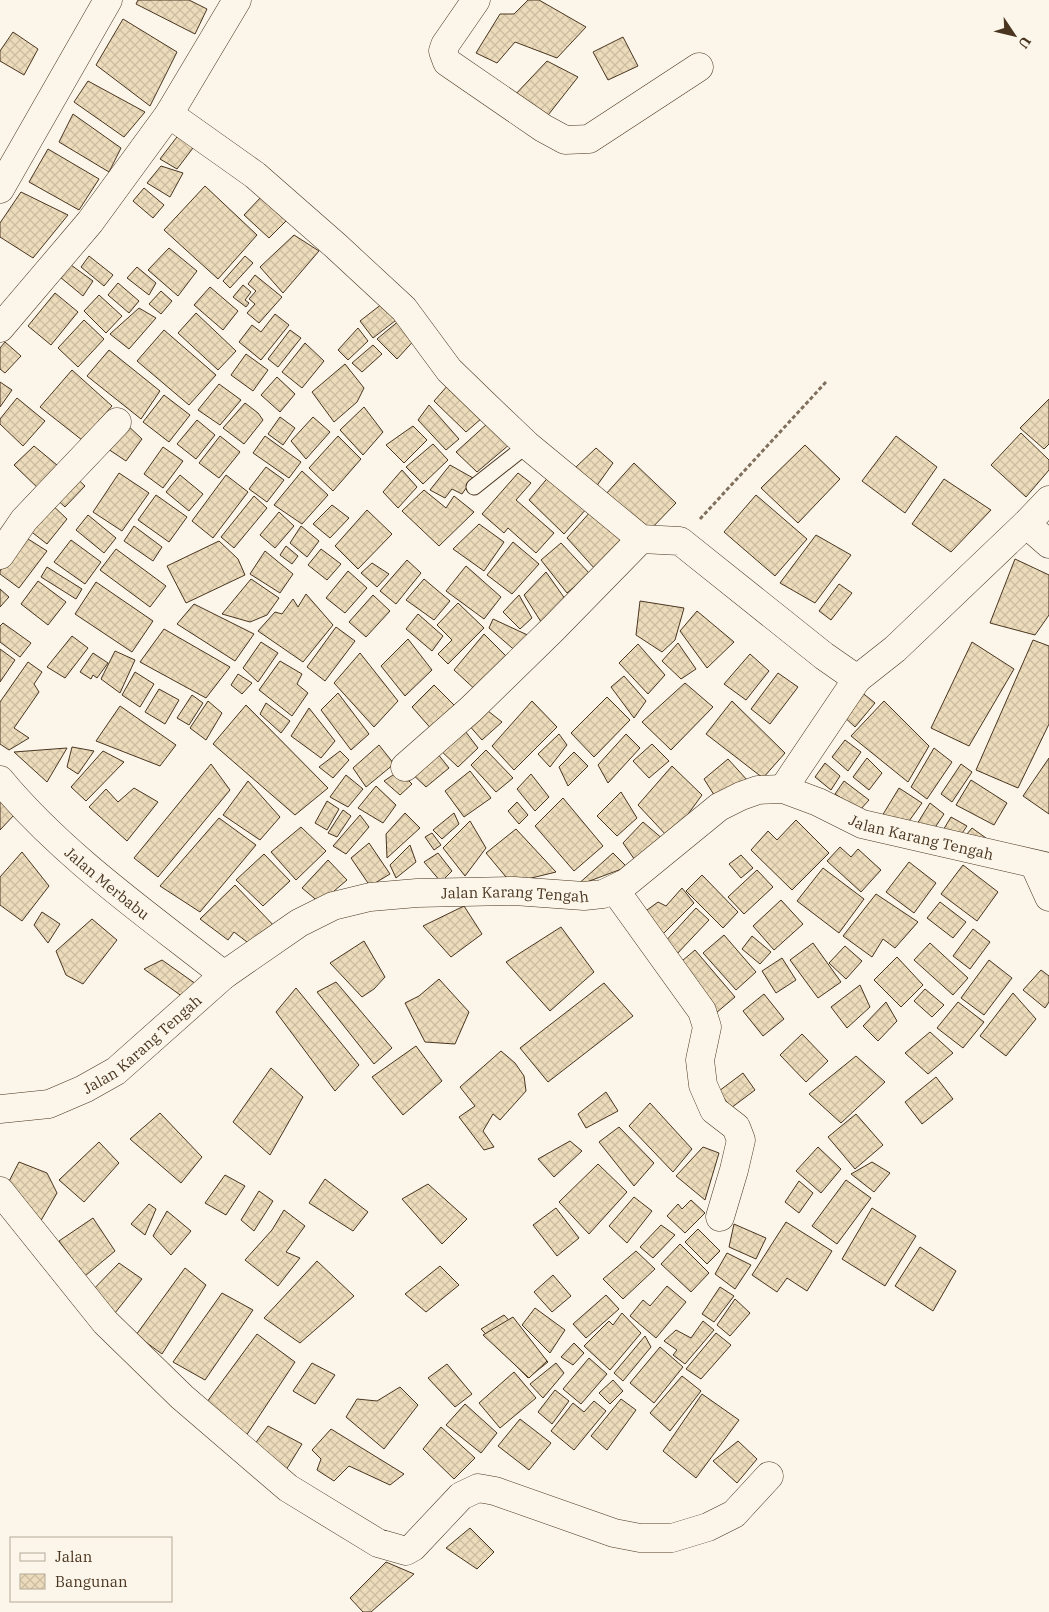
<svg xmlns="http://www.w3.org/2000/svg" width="1049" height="1612" font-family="'IBM Plex Serif',serif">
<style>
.building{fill:url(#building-cross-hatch);stroke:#4a3520}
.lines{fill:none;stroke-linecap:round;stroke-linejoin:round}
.lane-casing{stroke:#4a3520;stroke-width:17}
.street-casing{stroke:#4a3520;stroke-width:29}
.path{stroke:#7f6f5c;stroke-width:3;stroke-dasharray:4 2.5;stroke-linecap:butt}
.lane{stroke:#fbf6e9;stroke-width:15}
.street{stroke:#fbf6e9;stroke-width:28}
.labels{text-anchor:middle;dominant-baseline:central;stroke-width:4;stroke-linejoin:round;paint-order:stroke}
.street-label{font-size:15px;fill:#4a3520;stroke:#fbf6e9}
</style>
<defs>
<pattern id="building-cross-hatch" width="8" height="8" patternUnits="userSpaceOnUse" patternTransform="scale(1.25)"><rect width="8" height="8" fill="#ecdcbc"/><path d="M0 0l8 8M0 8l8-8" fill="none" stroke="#ccbda1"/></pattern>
</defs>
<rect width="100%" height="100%" fill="#fbf6e9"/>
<g class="building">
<polygon points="138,0 189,0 207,9 195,34 136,4"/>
<polygon points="528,0 539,0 586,27 557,58 515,42 497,63 476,53 500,14 514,14"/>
<polygon points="123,19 177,52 150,106 96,65"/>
<polygon points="13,32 38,49 24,75 0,61 0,51"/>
<polygon points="623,37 638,66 608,80 593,52"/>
<polygon points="547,61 578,77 545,119 512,98"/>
<polygon points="88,81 145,112 124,137 74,102"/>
<polygon points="73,114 121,148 109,172 59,142"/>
<polygon points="180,133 196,144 177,169 160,159"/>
<polygon points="48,149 99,179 79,210 29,182"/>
<polygon points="161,166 183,173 170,197 147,183"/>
<polygon points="205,186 257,235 218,279 164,230"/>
<polygon points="144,188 164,205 153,218 133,201"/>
<polygon points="21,192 68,215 33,258 0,237 0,223"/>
<polygon points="261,197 286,221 269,238 244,215"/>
<polygon points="294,235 319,251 283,293 260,267"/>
<polygon points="169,248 197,271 178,296 148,270"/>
<polygon points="89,256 113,275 104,286 81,267"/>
<polygon points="245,256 253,263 230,288 223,281"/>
<polygon points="71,265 93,281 83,296 60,277"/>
<polygon points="137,267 156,283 149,295 127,278"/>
<polygon points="255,275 282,297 259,323 247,313 255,304 249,299 256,291 248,284"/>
<polygon points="118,283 139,301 129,313 108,295"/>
<polygon points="243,285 251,292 245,300 249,303 246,307 233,297"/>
<polygon points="210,287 238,311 223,330 194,305"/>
<polygon points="161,291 172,301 161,314 149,304"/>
<polygon points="55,293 78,312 51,345 28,326"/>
<polygon points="99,295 122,316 106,333 84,311"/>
<polygon points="387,300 400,317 373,338 360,321"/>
<polygon points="139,308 156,318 129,349 110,334"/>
<polygon points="196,313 236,351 218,370 178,333"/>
<polygon points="275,314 289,325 261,360 239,342 252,325 261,332"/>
<polygon points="401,319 418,336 397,359 377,339"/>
<polygon points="84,320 104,339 78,367 58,348"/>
<polygon points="358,328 368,341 348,360 338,350"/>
<polygon points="164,330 216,375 189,405 137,361"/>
<polygon points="290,330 301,338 278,367 268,359"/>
<polygon points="5,342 21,356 5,373 0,369 0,348"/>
<polygon points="305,343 324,361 302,388 282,372"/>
<polygon points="373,345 382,354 362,372 352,363"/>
<polygon points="109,350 160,391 141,419 87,376"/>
<polygon points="246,354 268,370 253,391 231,375"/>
<polygon points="345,364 364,388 357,402 334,422 312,392"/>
<polygon points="72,370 112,406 82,440 40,407"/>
<polygon points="277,377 295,394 280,412 261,395"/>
<polygon points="0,382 12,390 0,407"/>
<polygon points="219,384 241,400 220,425 198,410"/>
<polygon points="449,384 482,418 466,432 434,401"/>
<polygon points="164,395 190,415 169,442 143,422"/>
<polygon points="17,398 45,421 23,446 0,424 0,419"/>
<polygon points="1049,399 1049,444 1044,449 1020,428"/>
<polygon points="245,403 258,413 263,420 244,444 223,428"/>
<polygon points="429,405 459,439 446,450 418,420"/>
<polygon points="364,407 383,432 363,455 340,430"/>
<polygon points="280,417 295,428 283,445 268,434"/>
<polygon points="313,417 330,432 306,459 291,441"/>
<polygon points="197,420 215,435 196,459 177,444"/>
<polygon points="124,422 142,439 126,461 102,445"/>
<polygon points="488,423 510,444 477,472 456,452"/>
<polygon points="413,426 427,440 404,463 386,445"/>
<polygon points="1021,433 1049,460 1049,470 1026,497 991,465"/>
<polygon points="220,436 240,452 219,478 199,463"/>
<polygon points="265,436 301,462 289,478 253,453"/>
<polygon points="338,436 361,459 333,491 309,468"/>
<polygon points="896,436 937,467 905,513 862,481"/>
<polygon points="433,444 448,460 423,484 406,467"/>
<polygon points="805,445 840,479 798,523 761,488"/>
<polygon points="34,446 63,470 42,492 14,465"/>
<polygon points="163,447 183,461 163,488 144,474"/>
<polygon points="596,448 613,463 596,487 575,468"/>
<polygon points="634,463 676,503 648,532 605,495"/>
<polygon points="450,465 473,478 462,494 452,489 445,498 430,490"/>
<polygon points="266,467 284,480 267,502 249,489"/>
<polygon points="402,470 417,487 398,508 383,492"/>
<polygon points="302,471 328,495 302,524 274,505"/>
<polygon points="119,473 149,493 122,531 93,512"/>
<polygon points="518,473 531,483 516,500 554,533 536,553 508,528 504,533 482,514"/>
<polygon points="551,474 588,507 564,534 529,500"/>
<polygon points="73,475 85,486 65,507 53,496"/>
<polygon points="180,475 203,494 189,511 166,492"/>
<polygon points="226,475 248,492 213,538 192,521"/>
<polygon points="944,479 991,510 951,552 912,524"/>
<polygon points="424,490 446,508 454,496 474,512 439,546 402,511"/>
<polygon points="156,495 187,517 169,542 138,520"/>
<polygon points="756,495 807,539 775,576 724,532"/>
<polygon points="254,496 267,508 234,548 221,537"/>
<polygon points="48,501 67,519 47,544 24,526"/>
<polygon points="332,505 349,518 330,538 313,524"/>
<polygon points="367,510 392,534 358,569 335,546"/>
<polygon points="592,510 625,539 595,569 567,538"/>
<polygon points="279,512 294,526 275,548 260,535"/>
<polygon points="88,515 116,538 104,553 76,530"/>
<polygon points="479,524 504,542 484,571 453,549"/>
<polygon points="134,526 162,547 153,561 124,541"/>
<polygon points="301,526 319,541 307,557 290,543"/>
<polygon points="816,535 851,555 815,603 780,583"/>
<polygon points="25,537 47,551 19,588 0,574 0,571"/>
<polygon points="71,540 101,562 85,584 54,562"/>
<polygon points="219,541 238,559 245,575 186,603 167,566"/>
<polygon points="513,542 539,564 512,594 487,575"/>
<polygon points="561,543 590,574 567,593 541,560"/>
<polygon points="286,546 298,556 292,564 280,555"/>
<polygon points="116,549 166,586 150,607 100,570"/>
<polygon points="321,549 341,564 327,580 308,565"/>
<polygon points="265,551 293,574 280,593 250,574"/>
<polygon points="1015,559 1049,575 1049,615 1035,635 990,623"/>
<polygon points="407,560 421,573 396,604 380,591"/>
<polygon points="372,563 389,574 377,587 361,573"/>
<polygon points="466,566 501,597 484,619 446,591"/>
<polygon points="47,567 82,589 76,599 41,577"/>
<polygon points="348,571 367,588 345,613 326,598"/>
<polygon points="546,572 568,603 543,625 524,595"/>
<polygon points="251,579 279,598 267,615 250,622 222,614"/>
<polygon points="424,579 450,601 434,620 406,600"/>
<polygon points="38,581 66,602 48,625 21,604"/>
<polygon points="96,582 153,621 132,652 75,614"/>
<polygon points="839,584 852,593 831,620 819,611"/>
<polygon points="0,589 9,597 0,607"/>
<polygon points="306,594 333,625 303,662 258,631 275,612 282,614 293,599 298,607"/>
<polygon points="373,595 390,611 366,637 349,622"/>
<polygon points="519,595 532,618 520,629 503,612"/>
<polygon points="640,601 684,608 675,640 662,652 636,635"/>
<polygon points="458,603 484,628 448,664 438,654 452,640 437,625"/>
<polygon points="194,604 254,634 235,661 177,624"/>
<polygon points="697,611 734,642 707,668 680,631"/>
<polygon points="418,614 443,636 432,651 406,629"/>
<polygon points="493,619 534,638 519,654 489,628"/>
<polygon points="3,623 31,643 20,657 0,642 0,626"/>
<polygon points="336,627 355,641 325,681 307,667"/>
<polygon points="164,629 230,667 206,698 140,662"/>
<polygon points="484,634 511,661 479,693 454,670"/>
<polygon points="72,636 88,648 65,678 47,667"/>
<polygon points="408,639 432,670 405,696 381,666"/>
<polygon points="1033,640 1049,646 1049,724 1018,788 976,770"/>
<polygon points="261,642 278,653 258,682 243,668"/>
<polygon points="972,642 1014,669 969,746 931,728"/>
<polygon points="678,643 696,669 681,679 662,661"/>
<polygon points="638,644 665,675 648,694 619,663"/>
<polygon points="0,649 15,660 0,682"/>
<polygon points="115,651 135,660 120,693 101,679"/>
<polygon points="93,653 108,663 97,678 93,675 91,679 80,672"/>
<polygon points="360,653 398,701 374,727 334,683"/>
<polygon points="750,654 769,671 746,700 724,684"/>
<polygon points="280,661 302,674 297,684 308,693 292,716 259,690"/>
<polygon points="28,662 42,672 34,684 39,692 14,728 29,738 9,750 0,744 0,702"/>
<polygon points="135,672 154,684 140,707 122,695"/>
<polygon points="778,673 798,687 770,724 751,709"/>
<polygon points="238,674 252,683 242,694 231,685"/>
<polygon points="624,676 646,701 634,718 611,687"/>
<polygon points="685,683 713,707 671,750 642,722"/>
<polygon points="434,685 459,710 434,732 412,707"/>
<polygon points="855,687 875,703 855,727 840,713"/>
<polygon points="159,689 179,700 165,724 145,712"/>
<polygon points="338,693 369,734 351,750 321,710"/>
<polygon points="192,695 203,703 189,725 177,718"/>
<polygon points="607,697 630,720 594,757 571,733"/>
<polygon points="208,701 222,713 206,740 190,728"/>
<polygon points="532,701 557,727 514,770 492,746"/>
<polygon points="732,701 785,753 763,778 706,734"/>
<polygon points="884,701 929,746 908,782 851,736"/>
<polygon points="266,703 290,721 281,733 260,714"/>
<polygon points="246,705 328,788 295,815 213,744"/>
<polygon points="120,706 176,745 160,766 96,741"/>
<polygon points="483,707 502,722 482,740 467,723"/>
<polygon points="309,708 335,741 321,758 291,736"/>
<polygon points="462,727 478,748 458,767 437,747"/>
<polygon points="559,734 567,745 550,767 538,754"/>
<polygon points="626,734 640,748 608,783 598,765"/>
<polygon points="845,740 861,752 848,771 832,757"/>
<polygon points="652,744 669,761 649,778 633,761"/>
<polygon points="379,745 394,764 366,787 353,768"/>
<polygon points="72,747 94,751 78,774 67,767"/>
<polygon points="67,748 47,782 14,752"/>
<polygon points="433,748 449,768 426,787 408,770"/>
<polygon points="934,748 952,762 927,799 911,787"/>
<polygon points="486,750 513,778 496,792 471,765"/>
<polygon points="103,751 124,762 86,801 71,787"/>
<polygon points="340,751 349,760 333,778 319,767"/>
<polygon points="574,752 588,766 568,786 559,767"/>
<polygon points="867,758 882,773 869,790 853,777"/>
<polygon points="1049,758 1049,814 1023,796"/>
<polygon points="728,759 748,781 716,798 704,779"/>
<polygon points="825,763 840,776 831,790 815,777"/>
<polygon points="211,764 230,790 158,877 134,858"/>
<polygon points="961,764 972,772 952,802 941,794"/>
<polygon points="672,766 702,795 678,828 667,836 638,805"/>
<polygon points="399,771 412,784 400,795 384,781"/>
<polygon points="470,771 491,798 464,817 445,791"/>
<polygon points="531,774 549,797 535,811 517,789"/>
<polygon points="346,775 363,789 348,807 330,797"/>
<polygon points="971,780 1007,803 994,825 956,805"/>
<polygon points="248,781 280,817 260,840 223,815"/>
<polygon points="844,781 869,800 860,810 835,794"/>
<polygon points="376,786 396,805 383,823 358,808"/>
<polygon points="134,788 158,802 127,841 89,807 106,789 118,802"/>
<polygon points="899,788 922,803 904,828 882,816"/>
<polygon points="621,792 637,818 617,836 597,816"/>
<polygon points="563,798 603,846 574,871 535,826"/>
<polygon points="0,800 15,814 0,830"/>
<polygon points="327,801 339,809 327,830 315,823"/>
<polygon points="517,802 528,815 519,824 508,811"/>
<polygon points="930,803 944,814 930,835 914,829"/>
<polygon points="343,810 351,816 337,837 328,833"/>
<polygon points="405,813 420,828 387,858 386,834"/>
<polygon points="454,813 459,824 442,839 433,830"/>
<polygon points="360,815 369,827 346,854 333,846"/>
<polygon points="951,817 967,826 956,842 939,837"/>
<polygon points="219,818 256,845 200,912 160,886"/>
<polygon points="796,820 829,853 792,890 751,850 768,831 777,840"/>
<polygon points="470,821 486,848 465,876 443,848"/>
<polygon points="643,822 664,840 637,863 623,843"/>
<polygon points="301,827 326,851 296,880 271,852"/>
<polygon points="972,828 986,838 981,849 961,841"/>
<polygon points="516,829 556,872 511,883 486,853"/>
<polygon points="432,833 441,845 434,850 425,837"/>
<polygon points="369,843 390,874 370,886 351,858"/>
<polygon points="410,845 416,862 396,878 390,865"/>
<polygon points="840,847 851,857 858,849 881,870 861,892 827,861"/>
<polygon points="22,852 49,886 22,921 0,905 0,877"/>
<polygon points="438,853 452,871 441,882 424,862"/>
<polygon points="613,853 627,867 576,886"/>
<polygon points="264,854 290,881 263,906 236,880"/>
<polygon points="741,855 753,868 741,878 729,864"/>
<polygon points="328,860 347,880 320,903 302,888"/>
<polygon points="909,862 936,883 914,913 886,892"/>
<polygon points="963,865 998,892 977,921 941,894"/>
<polygon points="823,868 864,899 839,933 797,901"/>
<polygon points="757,870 773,887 744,914 728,897"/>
<polygon points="702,875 738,912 723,928 686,891"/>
<polygon points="235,885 277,929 251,945 234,932 228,940 200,919"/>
<polygon points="682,888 694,903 660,937 636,918 658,902 666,906"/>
<polygon points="876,894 918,922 895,948 883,939 872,957 843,936"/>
<polygon points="781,900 803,924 774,950 753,926"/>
<polygon points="940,902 966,922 953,938 927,918"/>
<polygon points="464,906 482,934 451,957 423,926"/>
<polygon points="696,908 709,920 675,956 662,945"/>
<polygon points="42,912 60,924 48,943 34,925"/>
<polygon points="92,919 117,940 83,984 66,975 56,951"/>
<polygon points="561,927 594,972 550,1011 506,962"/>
<polygon points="973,929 990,942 970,969 953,956"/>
<polygon points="724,935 756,972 736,990 703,953"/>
<polygon points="752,936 771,952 760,964 742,949"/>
<polygon points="364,941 385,977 374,989 362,997 330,963"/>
<polygon points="813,943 841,982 818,998 790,960"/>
<polygon points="930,943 968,978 953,995 914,960"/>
<polygon points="845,946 862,961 846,979 829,963"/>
<polygon points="695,950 735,997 716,1013 676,966"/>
<polygon points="897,957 923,985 901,1007 874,980"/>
<polygon points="782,958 796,980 776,993 762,971"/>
<polygon points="162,960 196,984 183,997 144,969"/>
<polygon points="989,960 1012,978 984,1015 961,998"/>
<polygon points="1041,970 1049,976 1049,1002 1045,1008 1023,990"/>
<polygon points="439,979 469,1012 455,1044 425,1042 405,1003 419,996"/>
<polygon points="336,982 392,1048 374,1064 317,992"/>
<polygon points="604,983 633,1016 548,1082 520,1048"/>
<polygon points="860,985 870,1007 847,1028 831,1007"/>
<polygon points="296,988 359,1065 335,1091 276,1012"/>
<polygon points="925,989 944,1005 932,1017 914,1001"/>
<polygon points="1013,993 1036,1019 1006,1056 980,1036"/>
<polygon points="764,994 784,1019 763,1036 743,1011"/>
<polygon points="886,1002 897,1021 878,1041 863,1026"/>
<polygon points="958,1002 984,1022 963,1048 937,1028"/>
<polygon points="930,1032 953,1053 928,1074 905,1053"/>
<polygon points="802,1034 828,1061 806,1082 780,1055"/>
<polygon points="416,1046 442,1081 403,1115 372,1077"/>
<polygon points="501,1051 515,1063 524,1076 526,1091 500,1120 493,1114 483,1131 494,1147 484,1150 459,1117 475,1106 460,1087"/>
<polygon points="856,1056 885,1082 841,1123 809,1094"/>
<polygon points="271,1068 303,1097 270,1155 233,1122"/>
<polygon points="743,1073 755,1090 731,1108 719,1091"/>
<polygon points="936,1077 953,1099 922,1124 905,1102"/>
<polygon points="606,1092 618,1111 586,1128 578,1114"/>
<polygon points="650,1103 692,1149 673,1172 629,1126"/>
<polygon points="160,1113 202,1157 181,1183 130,1139"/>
<polygon points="856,1114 883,1145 855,1169 828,1137"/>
<polygon points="619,1127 654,1163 634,1186 599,1142"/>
<polygon points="570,1141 582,1151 554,1177 538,1159"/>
<polygon points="99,1142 119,1163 84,1202 59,1180"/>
<polygon points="703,1147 719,1153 705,1200 676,1176"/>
<polygon points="818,1147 841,1169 821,1193 796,1171"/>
<polygon points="19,1162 47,1173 57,1193 36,1229 4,1191"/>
<polygon points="872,1162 890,1173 874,1192 851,1174"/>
<polygon points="598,1164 627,1192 589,1234 559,1202"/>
<polygon points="225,1175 245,1186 226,1215 205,1203"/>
<polygon points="325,1179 368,1212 353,1231 309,1203"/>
<polygon points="846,1180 871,1198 837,1244 812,1226"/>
<polygon points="799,1181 813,1193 799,1213 785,1202"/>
<polygon points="428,1184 467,1219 442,1244 402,1199"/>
<polygon points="259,1191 273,1201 254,1231 241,1220"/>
<polygon points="634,1197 652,1211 627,1243 609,1226"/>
<polygon points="691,1200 705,1213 685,1233 667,1216 678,1204 682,1209"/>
<polygon points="149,1204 156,1209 145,1235 131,1224"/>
<polygon points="556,1208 579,1238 557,1256 533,1225"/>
<polygon points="872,1208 916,1236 885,1286 842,1259"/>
<polygon points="284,1210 305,1226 286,1252 300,1258 278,1286 245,1260 272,1230"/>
<polygon points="167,1211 191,1231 171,1255 153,1236"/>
<polygon points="93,1218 115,1251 85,1276 59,1241"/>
<polygon points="786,1222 832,1251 807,1291 787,1278 777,1292 752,1275"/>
<polygon points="734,1224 766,1238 756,1259 729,1247"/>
<polygon points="661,1225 675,1235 653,1258 640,1247"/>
<polygon points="698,1229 720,1251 707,1264 685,1242"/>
<polygon points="680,1244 709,1273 691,1292 661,1264"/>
<polygon points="920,1247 956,1271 933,1311 895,1286"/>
<polygon points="636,1251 655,1269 623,1299 603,1279"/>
<polygon points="727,1253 751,1265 735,1289 715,1274"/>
<polygon points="317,1261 354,1296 300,1343 264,1318"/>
<polygon points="119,1263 142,1279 115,1313 87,1296"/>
<polygon points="440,1266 459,1285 426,1312 405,1294"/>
<polygon points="185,1268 206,1285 162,1354 136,1335"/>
<polygon points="553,1275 571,1296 552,1312 534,1292"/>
<polygon points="667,1286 686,1302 656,1338 630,1316 643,1300 650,1306"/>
<polygon points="720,1287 734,1296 714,1322 702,1314"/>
<polygon points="222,1293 253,1310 205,1380 173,1362"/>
<polygon points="606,1295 619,1309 586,1338 573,1324"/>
<polygon points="735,1299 750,1313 730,1336 717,1325"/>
<polygon points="535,1308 565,1330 550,1353 522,1325"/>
<polygon points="622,1313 641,1333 610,1370 584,1346 609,1321 613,1325"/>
<polygon points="504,1315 548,1362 528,1378 481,1329"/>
<polygon points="513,1317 547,1361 529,1378 483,1335"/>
<polygon points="703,1321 714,1330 685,1364 673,1355 677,1350 664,1341 676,1330 691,1338"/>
<polygon points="716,1333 731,1345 701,1379 686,1369"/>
<polygon points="257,1334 295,1362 244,1439 201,1410"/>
<polygon points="645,1336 651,1347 623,1381 614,1373"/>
<polygon points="574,1343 584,1353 573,1365 561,1357"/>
<polygon points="660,1347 683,1367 654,1403 630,1383"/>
<polygon points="589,1358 607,1374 581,1404 563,1389"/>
<polygon points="312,1363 335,1375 315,1404 293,1391"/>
<polygon points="556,1363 564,1373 543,1398 530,1384"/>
<polygon points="447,1364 472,1394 455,1407 428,1378"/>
<polygon points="514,1372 536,1398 500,1428 479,1403"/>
<polygon points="682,1376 701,1391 670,1431 650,1413"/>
<polygon points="613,1380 623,1391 610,1404 599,1393"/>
<polygon points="400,1387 418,1405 384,1449 346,1417 357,1399 377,1401"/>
<polygon points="555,1390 569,1401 552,1424 538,1412"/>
<polygon points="702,1394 739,1420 696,1478 663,1451"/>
<polygon points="621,1399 636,1410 607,1450 591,1436"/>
<polygon points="594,1401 606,1411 574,1450 551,1431 573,1403 584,1412"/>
<polygon points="465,1404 497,1433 481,1453 446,1425"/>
<polygon points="520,1419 551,1443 529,1470 498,1446"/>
<polygon points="268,1426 302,1444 283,1475 249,1452"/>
<polygon points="441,1427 475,1458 454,1479 423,1449"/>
<polygon points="331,1429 404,1474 390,1485 349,1466 334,1481 317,1470 321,1459 312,1450"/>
<polygon points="738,1441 757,1459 737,1483 713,1461"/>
<polygon points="470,1528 494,1552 477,1569 446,1548"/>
<polygon points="386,1562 414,1574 371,1612 363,1612 350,1598"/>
</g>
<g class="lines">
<g class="lane-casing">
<polyline id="lane" points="474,487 527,445"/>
</g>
<g class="street-casing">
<g id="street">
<polyline points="476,0 445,45 443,51 447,62 543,128 565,140 589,139 699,67"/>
<polyline points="169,114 255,175 336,246 404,309 449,370 483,403 527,445 641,539 680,541 824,656 857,679 783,789"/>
<polyline points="0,189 108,0"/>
<polyline points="0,328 90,222 169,114 237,0"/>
<polyline points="1049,500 1026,524 1049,544"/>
<polyline points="0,555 24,520 117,422"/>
<polyline points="857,679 895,649 1026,524"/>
<polyline points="405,767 471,709 553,629 641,539"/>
<path id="s1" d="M0 780C62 855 148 915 224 975"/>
<polyline points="1034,864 1049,897"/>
<polyline points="615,890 702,1011 707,1027 700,1060 703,1085 714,1110 736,1127 741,1140 734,1170 720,1217"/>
<path id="s2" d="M0 1109 49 1104 84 1089 116 1071 224 975 299 923 333 906 370 897 417 893 514 891 584 896 603 894 626 883 719 807 741 796 758 790 783 789 818 802 862 824 1049 867"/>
<polyline points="0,1191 105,1322 182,1397 288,1488 378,1543 406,1551 413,1547 461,1496 478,1488 495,1491 614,1533 640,1538 672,1538 708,1527 734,1514 769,1476"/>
</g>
</g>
<polyline class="path" points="700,519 826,382"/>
<use href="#lane" class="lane"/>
<use href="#street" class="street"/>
</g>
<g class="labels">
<g class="street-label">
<text stroke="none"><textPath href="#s2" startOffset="1030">Jalan Karang Tengah</textPath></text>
<text stroke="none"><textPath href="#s1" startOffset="149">Jalan Merbabu</textPath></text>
<text stroke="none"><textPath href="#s2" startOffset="581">Jalan Karang Tengah</textPath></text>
<text stroke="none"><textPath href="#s2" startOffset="161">Jalan Karang Tengah</textPath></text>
</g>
</g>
<rect x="10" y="1537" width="162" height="65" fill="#fbf6e9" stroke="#b4a999"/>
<rect x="20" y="1553" width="25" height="8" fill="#fbf6e9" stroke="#b4a999"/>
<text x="55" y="1562" font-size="15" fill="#4a3520">Jalan</text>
<rect x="20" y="1574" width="25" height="15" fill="url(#building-cross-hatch)" stroke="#b4a999"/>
<text x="55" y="1587" font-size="15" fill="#4a3520">Bangunan</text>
<g transform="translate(1014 35) rotate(125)" stroke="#fbf6e9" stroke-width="4" paint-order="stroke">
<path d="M0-4L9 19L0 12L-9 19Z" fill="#4a3520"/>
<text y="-8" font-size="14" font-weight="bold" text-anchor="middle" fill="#4a3520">U</text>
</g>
</svg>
